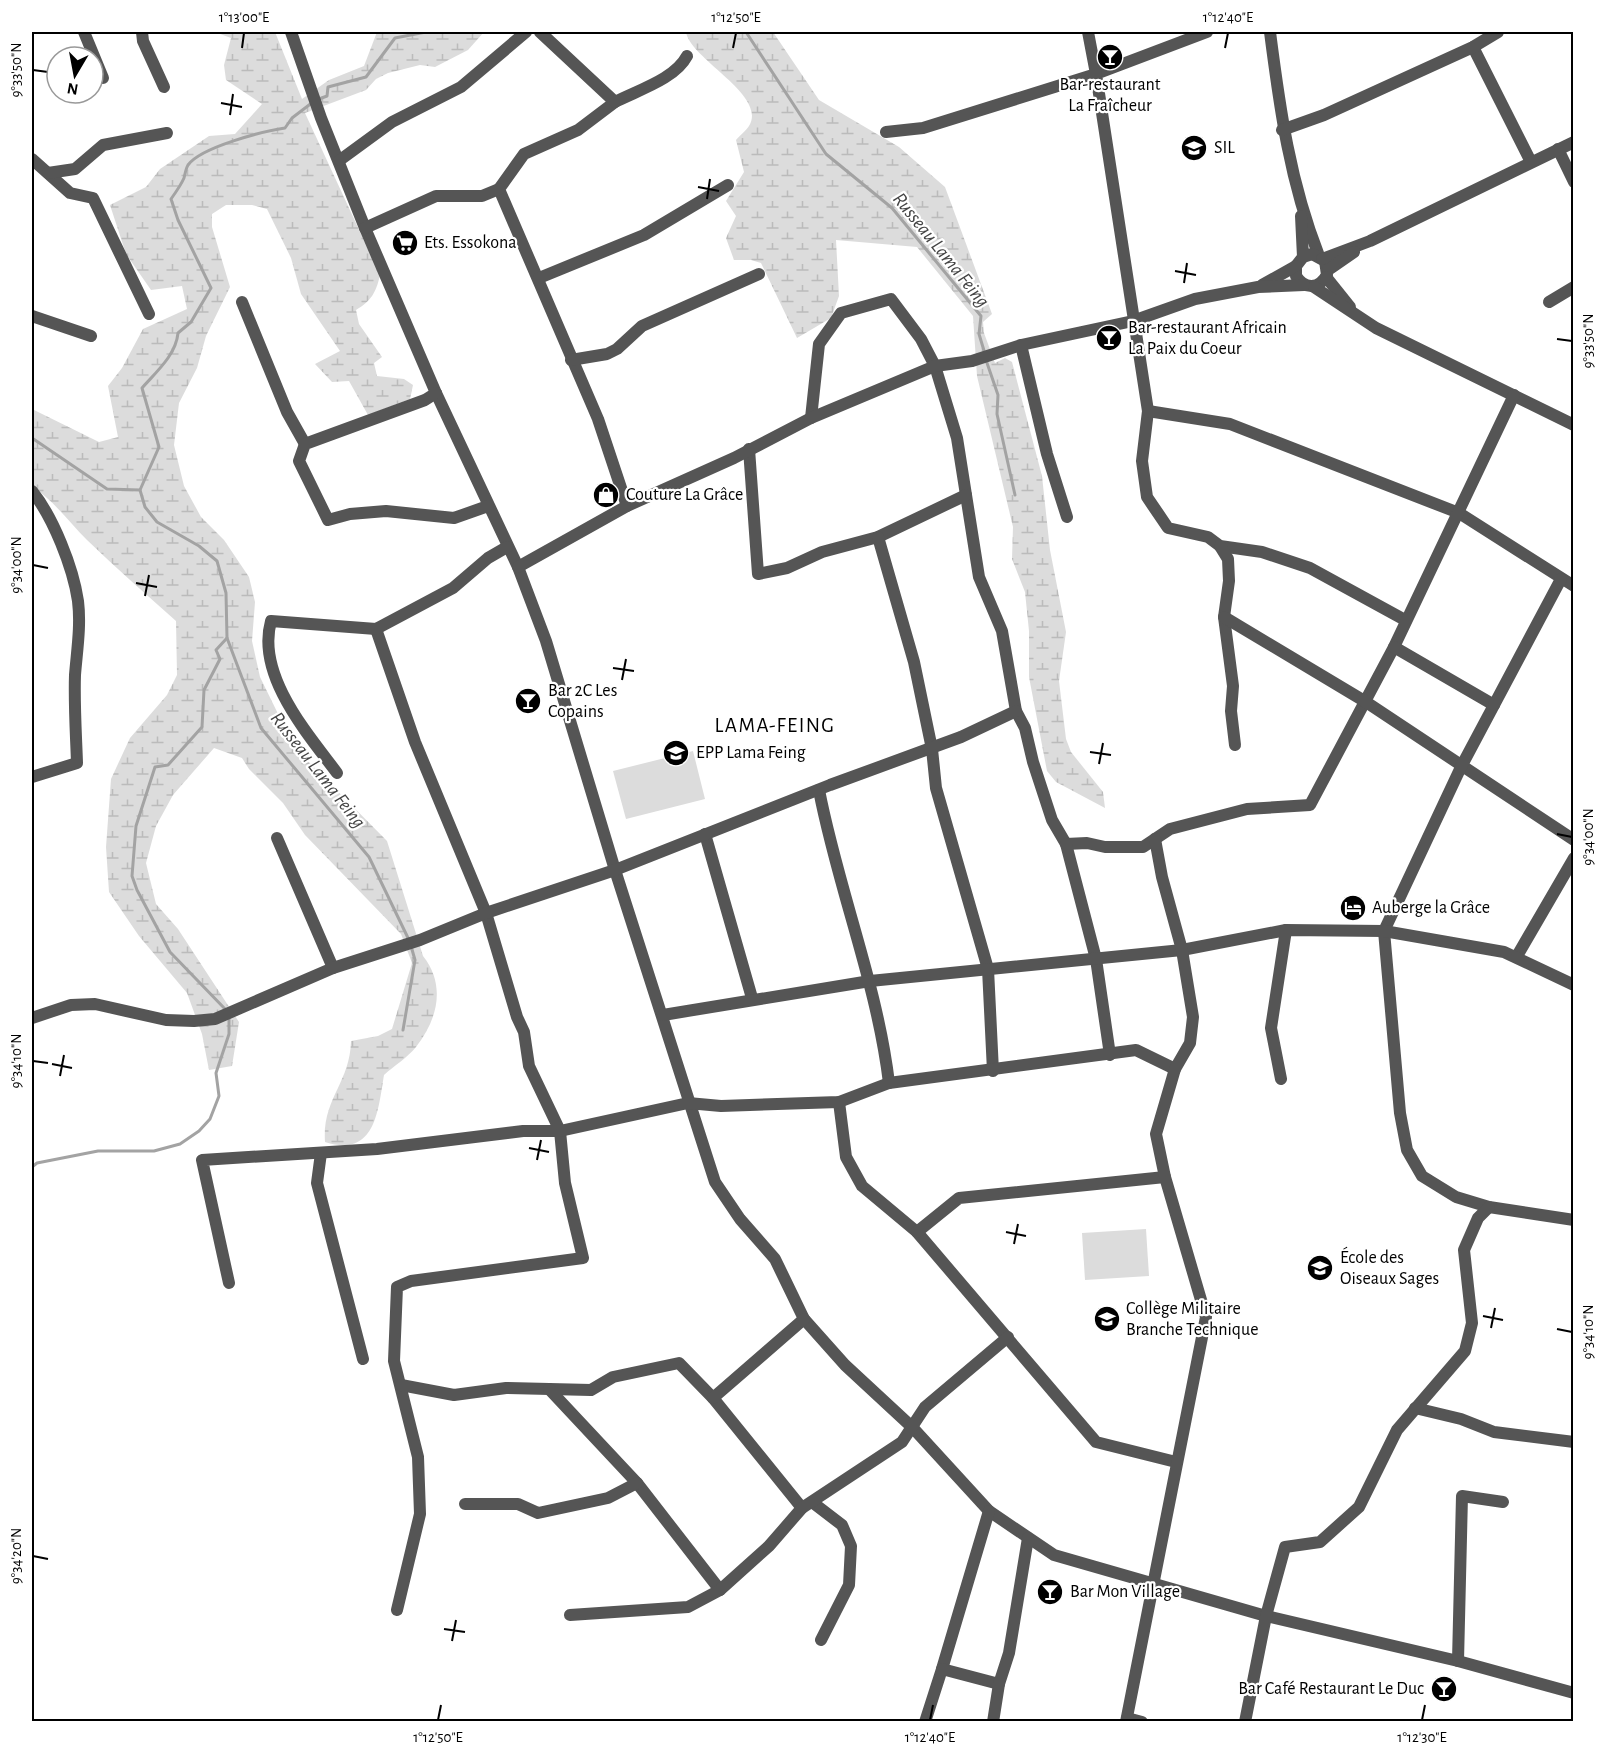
<svg xmlns="http://www.w3.org/2000/svg" width="1605" height="1753" font-family="'Alegreya Sans',sans-serif">
<style>
.wetland{fill:url(#wetland-marsh)}
.pitch{fill:#dcdcdc}
.lines{fill:none;stroke-linecap:round;stroke-linejoin:round}
.stream{stroke:#a3a3a3;stroke-width:3}
.minor{stroke:#555;stroke-width:12}
.ticks{fill:none;stroke:#000;stroke-width:2}
.labels{text-anchor:middle;dominant-baseline:central;stroke-width:4.5;stroke-linejoin:round;paint-order:stroke}
.poi-label{font-size:18px;fill:#000;stroke:#fff;text-anchor:start}
.water-label{font-size:20px;font-style:italic;fill:#444;stroke:#fff}
.quarter-label{font-size:21px;letter-spacing:1.5px;fill:#000;stroke:#fff}
.neatline{fill:none;stroke:#000;stroke-width:2}
.ticks-label{font-size:15px;text-anchor:middle;fill:#000}
</style>
<defs>
<pattern id="wetland-marsh" width="20" height="14" patternUnits="userSpaceOnUse" patternTransform="scale(1.5)"><rect width="20" height="14" fill="#dcdcdc"/><path d="M1 5h8M5 5V1M11 12h8M15 12V8" fill="none" stroke="#bbb"/></pattern>
</defs>
<rect width="100%" height="100%" fill="#fff"/>
<g class="wetland">
<path d="M215 32H275L302 99 329 80 364 66 377 32H484L468 50 435 67 420 65 388 73 376 79 366 90 305 113 380 275C376 293 371 301 356 310L359 324 382 357 374 363 377 376 404 379 413 385 410 399 368 415 349 381 332 382 315 364 340 351 301 294 291 258 267 209 252 205H226L212 214V227L230 287 206 336 197 368 179 403 174 445 184 486 201 517 224 540 249 577 255 602 252 641 260 677 282 722 297 750 387 841 423 956C446 985 438 1019 416 1047 408 1057 394 1066 384 1075 378 1110 376 1158 325 1142 322 1099 350 1083 351 1041L378 1036 392 1029 412 963 401 934 305 835 283 803 249 769 242 758 214 748 173 795 156 826 146 863 156 904 178 929 239 1022 232 1066 209 1070 202 1034 187 993 139 936 109 892 106 847 111 779 130 738 167 695 177 675 176 621C146 594 116 568 87 540 68 521 54 501 32 486V409L99 442 118 437 108 386 122 368 143 329 187 309 182 286 151 290 126 254 110 205 146 187 160 169 209 136 235 134 262 104 226 80 224 65 231 38Z"/>
<path d="M686 32H773L819 100 899 147 945 187 992 314 983 322 984 333 995 363 1005 358 1012 362 1042 476 1050 550 1066 632 1059 681 1066 739 1071 752 1103 792 1105 808 1056 782 1047 771 1029 677V631L1025 592 1012 559 1013 527 977 376 973 316 917 247 836 240 839 296 831 318 797 338 761 263 751 260H734L726 238 736 216 726 201 744 172 736 140C740 135 746 131 749 126 768 95 690 59 686 32Z"/>
</g>
<g class="pitch">
<polygon points="693,751 705,799 626,819 613,771"/>
<polygon points="1146,1229 1149,1276 1085,1280 1082,1233"/>
</g>
<g class="lines">
<g class="stream">
<polyline points="746,32 826,154 892,208 981,316 979,334 985,354"/>
<polyline points="319,99 327,96 328,87 366,77 395,38 426,32"/>
<path d="M313 102 292 118 285 128C264 131 201 147 188 165 186 168 185 174 184 178 181 185 176 192 171 199L178 220 211 288 191 322 178 333C176 355 156 372 142 388L159 447 140 490 145 507 157 522 199 546 217 561 226 593 227 638 261 728 369 857 409 940"/>
<polyline points="986,360 998,395 997,414 1015,495"/>
<polyline points="32,438 107,489 140,490"/>
<polyline points="226,1010 170,952 137,890 132,876 136,826 155,767 168,765 202,727 204,690 220,659 216,650 227,638"/>
<polyline points="403,1030 415,960 411,946"/>
<polyline points="32,1167 37,1163 98,1151 154,1151 180,1144 199,1131 210,1119 219,1096 216,1073 229,1034 229,1016"/>
</g>
<g class="minor">
<polyline points="84,32 103,78"/>
<polyline points="142,32 143,41 164,87"/>
<polyline points="291,32 321,118 365,228 436,393 518,567 546,641 615,870 715,1182 740,1219 775,1259 804,1319 845,1365 913,1428 989,1511 1054,1555 1266,1616 1458,1661 1574,1693"/>
<polyline points="540,32 615,102 578,130 524,154 499,189 598,419 627,506"/>
<polyline points="1207,32 1096,74 1148,411 1142,461 1147,497 1168,528 1208,537 1220,546 1262,552 1310,568 1405,620"/>
<path d="M1270 32C1280 110 1290 182 1319 256"/>
<polyline points="1473,47 1531,162"/>
<path d="M615 102C638 90 675 79 687 56"/>
<polyline points="1282,130 1324,115 1473,47 1498,32"/>
<polyline points="886,132 923,128 1096,74 1088,32"/>
<polyline points="1558,149 1574,182"/>
<polyline points="32,159 70,193 93,198 149,314"/>
<polyline points="340,160 392,122 461,87 526,32"/>
<polyline points="48,173 75,169 103,145 167,133"/>
<path d="M1301 216 1303 257 1296 266V276C1305 290 1319 289 1327 275L1325 261 1312 254 1303 257"/>
<polyline points="365,228 436,196 482,196 499,189"/>
<polyline points="1322,259 1370,241 1574,142"/>
<polyline points="1328,270 1354,252"/>
<polyline points="1326,277 1350,307"/>
<polyline points="539,278 644,235 728,185"/>
<polyline points="1262,285 1296,266"/>
<polyline points="1314,287 1376,328 1574,425"/>
<polyline points="242,302 287,412 305,444"/>
<polyline points="1549,302 1574,287"/>
<polyline points="32,316 91,336"/>
<polyline points="1021,345 1047,454 1067,517"/>
<polyline points="571,360 607,354 617,349 642,326 759,274"/>
<polyline points="436,393 425,400 305,444 299,461 328,520 350,514 386,511 454,518 488,506"/>
<polyline points="1148,411 1230,424 1459,513 1574,586"/>
<polyline points="811,418 819,344 841,313 891,299 921,339 935,366 957,438 979,577 1002,631 1016,711 1025,728 1033,762 1052,820 1066,844 1087,843 1105,847 1143,847 1170,829 1247,809 1310,805 1394,647 1514,395"/>
<polyline points="749,449 758,574 787,568 822,552 878,537 966,495"/>
<path d="M32 491C53 517 73 567 78 601 81 626 77 650 75 675 74 704 76 734 77 763L32 777"/>
<polyline points="878,537 914,662 932,749 936,788 988,969 993,1071"/>
<polyline points="1220,546 1228,559 1229,581 1224,617 1233,686 1231,711 1235,745"/>
<polyline points="518,567 627,506 734,458 811,418 935,366 972,361 1021,345 1133,321 1195,299 1258,287 1304,285"/>
<polyline points="1224,617 1366,702 1574,840"/>
<polyline points="376,629 415,742 486,913 517,1017 524,1032 529,1066 560,1131 565,1183 583,1258 411,1281 397,1287 394,1361 418,1457 420,1514 397,1610"/>
<polyline points="1394,647 1494,705 1461,767 1384,931 1400,1113 1407,1150 1422,1176 1456,1197 1489,1207 1574,1220"/>
<polyline points="1494,705 1561,579"/>
<path d="M337 773C307 733 256 675 271 621L376 629 453 588 488 558 507 547"/>
<path d="M819 790C838 889 877 983 889 1083"/>
<polyline points="705,834 752,998"/>
<polyline points="277,838 333,968"/>
<polyline points="1066,844 1096,959 1110,1055"/>
<polyline points="1517,956 1574,858"/>
<polyline points="663,1015 870,981 1182,950 1286,930 1384,931 1504,952 1574,985"/>
<polyline points="32,1018 71,1005 95,1004 166,1020 194,1021 215,1019 333,968 420,940 486,913 615,870 830,785 961,737 1016,711"/>
<polyline points="1281,1079 1271,1028 1286,930"/>
<polyline points="839,1102 846,1157 862,1186 917,1232 1096,1442 1176,1462"/>
<polyline points="321,1153 317,1183 363,1359"/>
<polyline points="917,1232 959,1198 1165,1177"/>
<polyline points="229,1283 202,1160 377,1149 523,1131 560,1131 688,1103 721,1106 839,1102 889,1083 1136,1050 1175,1069"/>
<polyline points="401,1385 454,1395 506,1388 591,1390 613,1377 679,1363 713,1398 802,1508"/>
<polyline points="549,1389 637,1483 720,1590"/>
<polyline points="713,1398 804,1319"/>
<polyline points="1415,1408 1461,1419 1494,1432 1574,1442"/>
<polyline points="812,1502 842,1525 851,1546 849,1585 821,1640"/>
<polyline points="465,1504 518,1504 538,1513 608,1498 637,1483"/>
<polyline points="570,1615 688,1607 720,1590 769,1546 802,1508 902,1442 925,1407 1008,1337"/>
<polyline points="1458,1661 1462,1496 1503,1502"/>
<polyline points="942,1669 989,1511"/>
<polyline points="1127,1718 1142,1722"/>
<polyline points="925,1722 942,1669 999,1684"/>
<polyline points="993,1722 999,1684 1009,1653 1028,1538"/>
<polyline points="1126,1722 1206,1317 1165,1177 1156,1134 1175,1069 1190,1043 1193,1017 1182,950 1162,877 1155,839"/>
<polyline points="1245,1722 1266,1616 1285,1547 1320,1542 1359,1507 1397,1430 1465,1351 1472,1323 1464,1250 1478,1218 1489,1207"/>
</g>
</g>
<path class="ticks" d="M242 48 244 33M733 48 736 33M1225 48 1228 33M33 70 48 72M221 103 242 107M230 115 233 94M698 187 719 191M707 199 710 179M1175 271 1196 275M1184 283 1187 263M1557 339 1572 341M33 565 48 568M136 583 157 587M145 596 149 575M613 668 634 671M622 680 626 659M1090 752 1111 755M1099 764 1103 743M1557 834 1572 837M33 1061 48 1063M52 1064 72 1068M60 1076 64 1055M529 1148 549 1152M537 1160 541 1140M1006 1232 1026 1236M1014 1244 1018 1224M1483 1316 1503 1320M1491 1328 1495 1308M1557 1329 1572 1332M33 1556 48 1559M444 1629 465 1632M452 1641 456 1620M438 1720 441 1705M930 1720 933 1705M1422 1720 1425 1705"/>
<defs>
<g id="bar-disc" transform="scale(1.35)"><circle r="9.5" fill="#000" stroke="#fff"/><path d="M-6-5H6L.8 .8V4.5H3.5V6h-7V4.5H-.8V.8Z" fill="#fff"/></g>
<g id="university-disc" transform="scale(1.35)"><circle r="9.5" fill="#000" stroke="#fff"/><path d="M0-5L7-2L0 1L-7-2ZM-4 1L0 2.5L4 1V4Q0 6-4 4Z" fill="#fff"/></g>
<g id="supermarket-disc" transform="scale(1.35)"><circle r="9.5" fill="#000" stroke="#fff"/><path d="M-6-5.5h2.5l.6 2H6L4.5 2H-2.5L-4.4-4H-6ZM-1.5 3.2a1.3 1.3 0 1 0 .1 0ZM3 3.2a1.3 1.3 0 1 0 .1 0Z" fill="#fff"/></g>
<g id="shop-disc" transform="scale(1.35)"><circle r="9.5" fill="#000" stroke="#fff"/><path d="M-5-2.5h2.3a2.7 3.5 0 0 1 5.4 0H5L5.5 6h-11ZM-1.5-2.5h3a1.5 2.3 0 0 0-3 0Z" fill="#fff"/></g>
<g id="school-disc" transform="scale(1.35)"><circle r="9.5" fill="#000" stroke="#fff"/><path d="M0-5L7-2L0 1L-7-2ZM-4 1L0 2.5L4 1V4Q0 6-4 4Z" fill="#fff"/></g>
<g id="hotel-disc" transform="scale(1.35)"><circle r="9.5" fill="#000" stroke="#fff"/><path d="M-6-4.5h1.5V1H6V5H4.5V3h-9V5H-6ZM-4 0a1.8 1.8 0 1 1 3.6 0ZM.5 0V-2.5h3Q6-2.5 6 0Z" fill="#fff"/></g>
</defs>
<g fill-rule="evenodd">
<use href="#bar-disc" x="1110" y="57"/>
<use href="#university-disc" x="1194" y="148"/>
<use href="#supermarket-disc" x="405" y="243"/>
<use href="#bar-disc" x="1109" y="338"/>
<use href="#shop-disc" x="606" y="495"/>
<use href="#bar-disc" x="528" y="701"/>
<use href="#school-disc" x="676" y="753"/>
<use href="#hotel-disc" x="1353" y="908"/>
<use href="#school-disc" x="1320" y="1268"/>
<use href="#school-disc" x="1107" y="1319"/>
<use href="#bar-disc" x="1050" y="1592"/>
<use href="#bar-disc" x="1444" y="1689"/>
</g>
<g class="labels">
<g class="poi-label">
<text x="1110" y="85" text-anchor="middle">Bar-restaurant<tspan x="1110" dy="21">La Fraîcheur</tspan></text>
<text x="1214" y="148">SIL</text>
<text x="424" y="243">Ets. Essokona</text>
<text x="1128" y="328">Bar-restaurant Africain<tspan x="1128" dy="21">La Paix du Coeur</tspan></text>
<text x="626" y="495">Couture La Grâce</text>
<text x="548" y="691">Bar 2C Les<tspan x="548" dy="21">Copains</tspan></text>
<text x="696" y="753">EPP Lama Feing</text>
<text x="1372" y="908">Auberge la Grâce</text>
<text x="1340" y="1258">École des<tspan x="1340" dy="21">Oiseaux Sages</tspan></text>
<text x="1126" y="1309">Collège Militaire<tspan x="1126" dy="21">Branche Technique</tspan></text>
<text x="1070" y="1592">Bar Mon Village</text>
<text x="1424" y="1689" text-anchor="end">Bar Café Restaurant Le Duc</text>
</g>
<g class="water-label">
<text transform="translate(941 250) rotate(51)">Russeau Lama Feing</text>
<text transform="translate(318 770) rotate(52)">Russeau Lama Feing</text>
</g>
<g class="quarter-label">
<text x="775" y="725">LAMA-FEING</text>
</g>
</g>
<rect width="1605" height="1753" fill="none" stroke="#ffffff" stroke-width="66"/>
<g transform="translate(75 75) rotate(190)"><circle r="28" fill="#ffffff" stroke="#999999" stroke-width="1.5"/>
<path d="M0-4.5L10 22L0 15L-10 22Z" fill="#000000"/>
<text y="-9" font-size="16" font-weight="bold" text-anchor="middle" fill="#000000">N</text>
</g>
<rect x="33" y="33" width="1539" height="1687" class="neatline"/>
<g class="ticks-label">
<text x="244" y="22">1°13'00"E</text>
<text x="736" y="22">1°12'50"E</text>
<text x="1228" y="22">1°12'40"E</text>
<text transform="translate(16 70) rotate(-90)" y="5">9°33'50"N</text>
<text transform="translate(1588 341) rotate(-90)" y="5">9°33'50"N</text>
<text transform="translate(16 565) rotate(-90)" y="5">9°34'00"N</text>
<text transform="translate(1588 837) rotate(-90)" y="5">9°34'00"N</text>
<text transform="translate(16 1061) rotate(-90)" y="5">9°34'10"N</text>
<text transform="translate(1588 1332) rotate(-90)" y="5">9°34'10"N</text>
<text transform="translate(16 1556) rotate(-90)" y="5">9°34'20"N</text>
<text x="438" y="1742">1°12'50"E</text>
<text x="930" y="1742">1°12'40"E</text>
<text x="1422" y="1742">1°12'30"E</text>
</g>
</svg>
